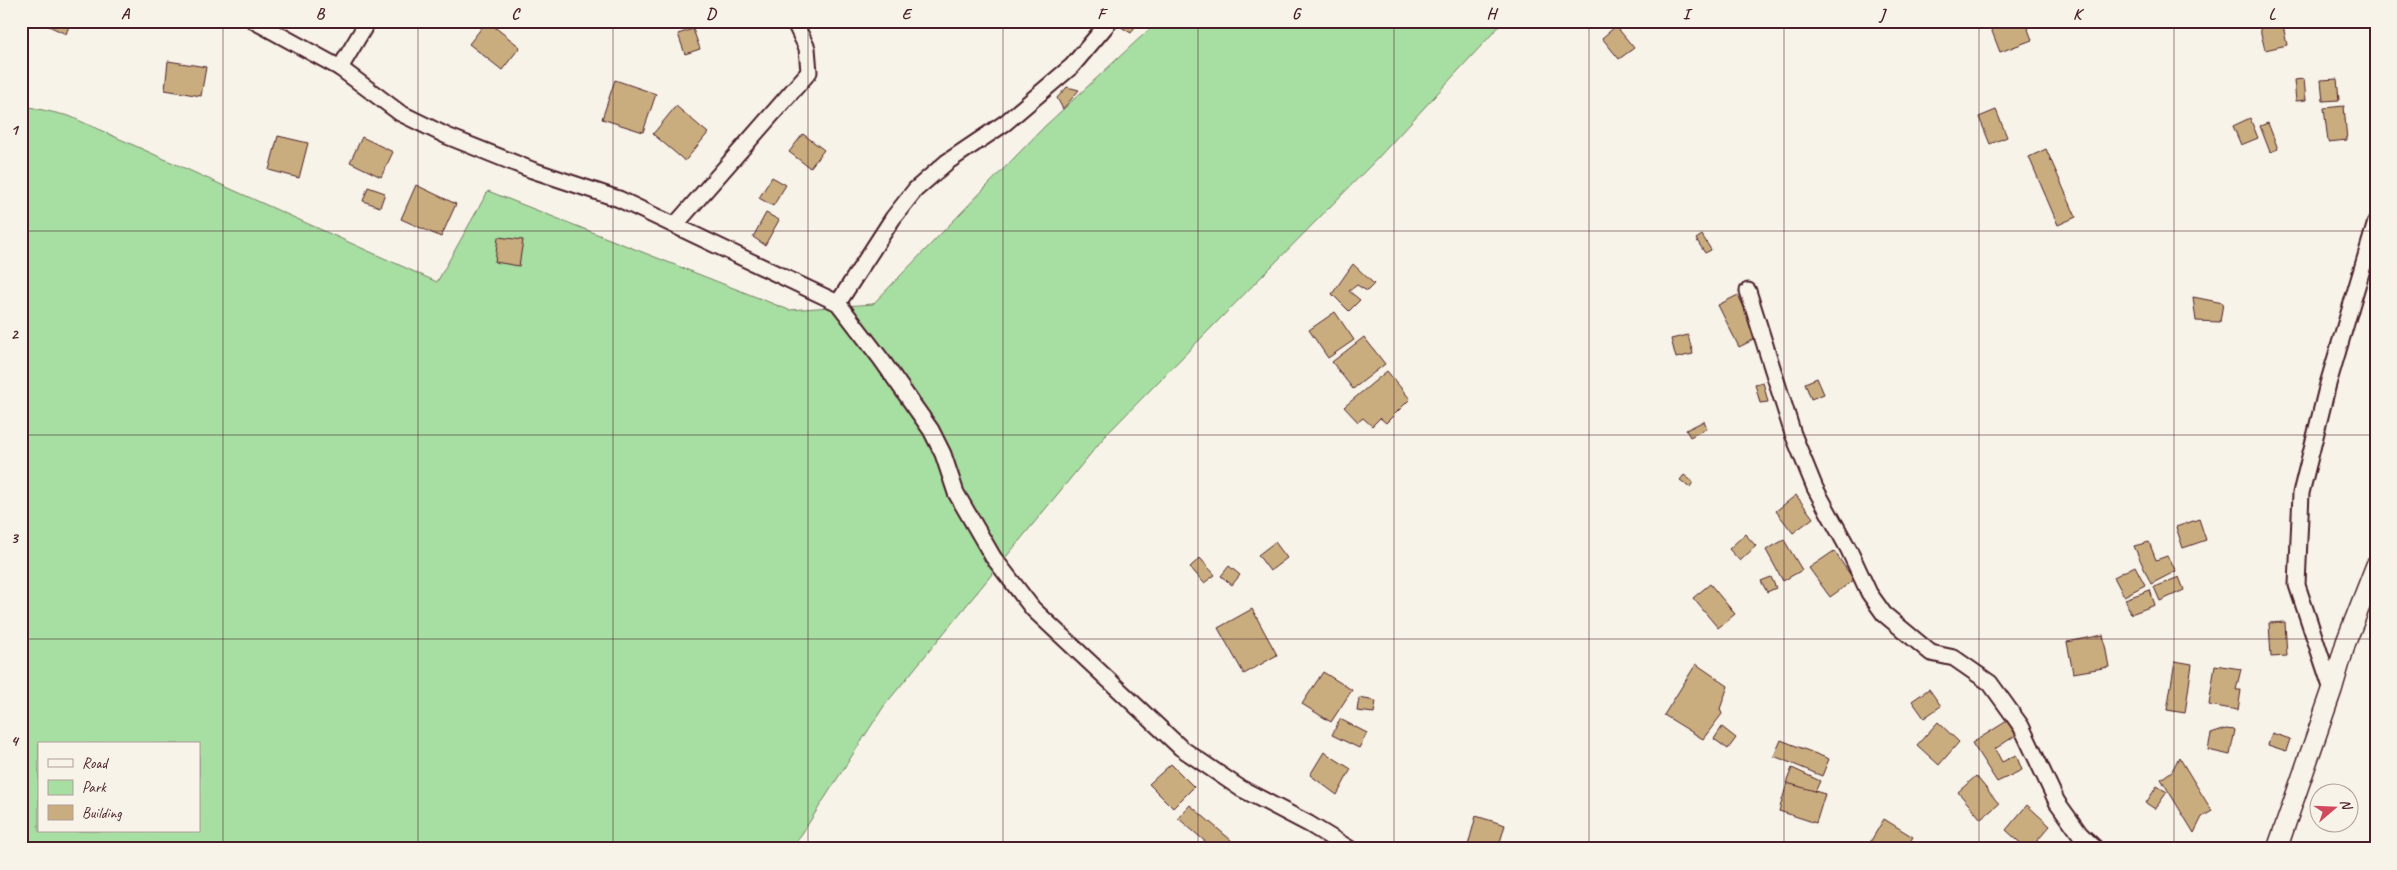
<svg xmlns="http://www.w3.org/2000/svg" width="2397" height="870" font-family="Caveat,sans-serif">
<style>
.green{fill:#a7dea2;stroke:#787e66;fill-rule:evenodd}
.building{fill:#caad7f;stroke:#4a1f2b}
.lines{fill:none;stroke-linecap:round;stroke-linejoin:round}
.minor-casing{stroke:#4a1f2b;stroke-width:19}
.tertiary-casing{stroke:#4a1f2b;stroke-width:22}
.minor{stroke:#f7f3e8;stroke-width:15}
.tertiary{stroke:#f7f3e8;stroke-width:19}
.grid{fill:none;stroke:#4a1f2b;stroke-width:1;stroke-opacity:0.55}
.neatline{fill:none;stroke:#4a1f2b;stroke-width:2}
.grid-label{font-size:16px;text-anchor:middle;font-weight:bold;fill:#4a1f2b}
</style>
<rect width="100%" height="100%" fill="#f7f3e8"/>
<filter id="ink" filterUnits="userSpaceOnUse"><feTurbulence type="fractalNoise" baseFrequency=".02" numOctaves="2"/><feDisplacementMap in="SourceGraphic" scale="10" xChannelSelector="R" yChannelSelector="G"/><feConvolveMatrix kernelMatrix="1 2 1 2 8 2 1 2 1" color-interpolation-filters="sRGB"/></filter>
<g filter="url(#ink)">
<path class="green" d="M1158 21H1504L1376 160 1106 435 884 706 792 849H21V105L69 116 437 282 488 191 789 310 873 304 1044 127ZM39 744H199V831H39Z"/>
<g class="building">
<polygon points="38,21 71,21 66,34"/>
<polygon points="487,21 520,47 502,70 469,44"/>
<polygon points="1125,21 1136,25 1131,33 1121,27"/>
<polygon points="1988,21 2025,21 2032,40 2000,52"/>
<polygon points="2258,21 2282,21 2287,45 2265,50"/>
<polygon points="1616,26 1634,48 1619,59 1602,38"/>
<polygon points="693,29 700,49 685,54 678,34"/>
<polygon points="168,61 206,67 201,96 165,90"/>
<polygon points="2371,78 2376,78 2376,110 2375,110"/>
<polygon points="2304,79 2306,100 2296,101 2294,80"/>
<polygon points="2337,79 2339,100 2323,101 2321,80"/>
<polygon points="615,80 656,94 643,132 602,119"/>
<polygon points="1067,87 1079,90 1063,109 1057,98"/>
<polygon points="676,106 708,133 685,161 653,134"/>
<polygon points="2344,106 2347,140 2328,142 2324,108"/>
<polygon points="1996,110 2007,137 1990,144 1979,117"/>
<polygon points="2250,118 2258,138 2241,145 2233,126"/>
<polygon points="2268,123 2278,149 2270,152 2260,126"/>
<polygon points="803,134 824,150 810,168 789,152"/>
<polygon points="278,136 308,143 299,178 269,170"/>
<polygon points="362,137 393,152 381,177 350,162"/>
<polygon points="2046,149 2076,217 2058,225 2029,157"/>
<polygon points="772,177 786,185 773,206 759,198"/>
<polygon points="416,185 456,204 441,237 401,219"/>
<polygon points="368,187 385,193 380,207 363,201"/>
<polygon points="766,213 779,220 765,245 753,237"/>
<polygon points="1702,235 1711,250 1705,253 1696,239"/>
<polygon points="498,237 523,240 519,266 495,262"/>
<polygon points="1353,264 1374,284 1367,291 1357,285 1349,291 1360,300 1349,311 1332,294"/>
<polygon points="1738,295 1759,337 1739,347 1718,305"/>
<polygon points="2193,297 2223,303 2220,322 2196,321"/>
<polygon points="1335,312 1354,340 1328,358 1309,330"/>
<polygon points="2374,319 2376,319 2376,351 2371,350"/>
<polygon points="1688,335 1693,354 1676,358 1671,339"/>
<polygon points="1364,337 1385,364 1353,389 1332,362"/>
<polygon points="1387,371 1410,399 1386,423 1380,418 1372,426 1363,418 1358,422 1344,407"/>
<polygon points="1817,378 1824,394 1811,399 1805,383"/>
<polygon points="1763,382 1768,402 1760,403 1755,384"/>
<polygon points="1704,421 1707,428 1690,437 1686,430"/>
<polygon points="1684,475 1693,482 1690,487 1680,480"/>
<polygon points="1796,495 1813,518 1793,533 1776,511"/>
<polygon points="2199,519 2206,540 2183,548 2176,527"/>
<polygon points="1745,534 1756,546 1740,561 1729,549"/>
<polygon points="1784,540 1802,570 1783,581 1766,550"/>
<polygon points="1275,542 1287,558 1270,571 1258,555"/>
<polygon points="2149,542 2156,560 2167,556 2176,571 2151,584 2134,546"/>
<polygon points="1834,551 1854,580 1830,597 1809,568"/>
<polygon points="1200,558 1215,575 1204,583 1190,567"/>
<polygon points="1229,566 1240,575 1232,585 1221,576"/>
<polygon points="2135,566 2145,585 2124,596 2114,577"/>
<polygon points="1771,577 1776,588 1767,592 1761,581"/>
<polygon points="2179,577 2184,590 2160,601 2154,587"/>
<polygon points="1710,584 1735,614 1718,628 1693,598"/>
<polygon points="2150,590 2155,605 2131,614 2125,599"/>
<polygon points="1252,609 1277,655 1244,674 1218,628"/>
<polygon points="2285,622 2287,656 2271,657 2269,623"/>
<polygon points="2103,635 2109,667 2073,673 2067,642"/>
<polygon points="2175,661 2192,664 2185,713 2167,710"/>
<polygon points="1696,664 1728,686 1720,709 1722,714 1703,739 1664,715"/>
<polygon points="2215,665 2241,669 2236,690 2241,690 2238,710 2209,705"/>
<polygon points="1323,672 1352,690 1331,722 1302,704"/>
<polygon points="1929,689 1941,706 1924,718 1912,701"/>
<polygon points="1359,698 1376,701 1374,713 1357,711"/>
<polygon points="1340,719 1367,733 1359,748 1332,735"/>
<polygon points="2007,721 2016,735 1995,749 2002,762 2016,755 2022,770 1997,782 1972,743"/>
<polygon points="1938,722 1959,742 1939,765 1917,745"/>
<polygon points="1722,727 1736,738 1728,749 1714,739"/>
<polygon points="2226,729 2235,730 2230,755 2208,750 2211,734"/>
<polygon points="2272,733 2290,739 2286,751 2268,745"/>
<polygon points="1781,740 1829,759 1822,776 1774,756"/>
<polygon points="1324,752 1351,769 1337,795 1310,775"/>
<polygon points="2179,757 2212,811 2202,817 2194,833 2161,779 2172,771"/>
<polygon points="1171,764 1194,787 1173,808 1149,784"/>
<polygon points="1792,768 1820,781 1814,794 1786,783"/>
<polygon points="1976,776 1999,804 1981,819 1958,792"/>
<polygon points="1787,783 1825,794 1816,823 1779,811"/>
<polygon points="2157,786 2167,792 2155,809 2146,803"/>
<polygon points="1190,805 1232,841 1224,849 1214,849 1178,818"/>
<polygon points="2027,805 2050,826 2030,849 2027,849 2006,830"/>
<polygon points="1476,816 1505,825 1498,849 1467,849"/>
<polygon points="1884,819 1913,837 1905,849 1866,849"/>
</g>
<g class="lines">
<g class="minor-casing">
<g id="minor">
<polyline points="254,21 340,68 400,113 447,136 532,170 619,199 838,303 881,359 931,430 943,454 956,493 993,557 1033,609 1181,748 1240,788 1309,824 1350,849"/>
<polyline points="340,68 368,21"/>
<polyline points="676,224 809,72 807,48 794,21"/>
<polyline points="1748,291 1793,434 1815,488 1849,550 1869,593 1884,614 1931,653 1954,658 1990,683 2021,726 2057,802 2080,834 2096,849"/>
<polyline points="838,303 893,218 915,190 947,162 1005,123 1072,66 1110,21"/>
<polyline points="2332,690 2297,585 2301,493 2328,384 2376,222"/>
</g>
</g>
<g class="tertiary-casing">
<polyline id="tertiary" points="2277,849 2332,690 2346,642 2376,565"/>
</g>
<use href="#minor" class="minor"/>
<use href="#tertiary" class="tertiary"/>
</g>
</g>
<path class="grid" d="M223 21V849M418 21V849M613 21V849M808 21V849M1003 21V849M1198 21V849M1394 21V849M1589 21V849M1784 21V849M1979 21V849M2174 21V849M21 231H2376M21 435H2376M21 639H2376"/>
<rect width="2397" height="870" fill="none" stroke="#f7f3e8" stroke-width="55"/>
<rect x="38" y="742" width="162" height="90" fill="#f7f3e8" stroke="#b29e9c"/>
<rect x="48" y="759" width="25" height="8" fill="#f7f3e8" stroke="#b29e9c"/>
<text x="82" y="768" font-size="15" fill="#4a1f2b">Road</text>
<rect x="48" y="780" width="25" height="15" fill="#a7dea2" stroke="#b29e9c"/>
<text x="82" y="792" font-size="15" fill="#4a1f2b">Park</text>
<rect x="48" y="805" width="25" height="15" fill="#caad7f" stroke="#b29e9c"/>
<text x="82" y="818" font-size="15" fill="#4a1f2b">Building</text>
<g transform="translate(2334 808) rotate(71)"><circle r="24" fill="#f7f3e8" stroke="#b29e9c"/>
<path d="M0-4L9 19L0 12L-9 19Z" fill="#d1495b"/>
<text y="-8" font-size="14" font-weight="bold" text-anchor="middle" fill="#4a1f2b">N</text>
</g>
<rect x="28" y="28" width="2342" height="814" class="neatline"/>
<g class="grid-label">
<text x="125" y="19">A</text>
<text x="320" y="19">B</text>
<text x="515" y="19">C</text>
<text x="711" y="19">D</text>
<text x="906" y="19">E</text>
<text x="1101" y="19">F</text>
<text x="1296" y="19">G</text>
<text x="1491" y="19">H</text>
<text x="1686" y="19">I</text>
<text x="1882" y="19">J</text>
<text x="2077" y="19">K</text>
<text x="2272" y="19">L</text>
<text x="14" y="135">1</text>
<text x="14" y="339">2</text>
<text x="14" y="543">3</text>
<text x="14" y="746">4</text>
</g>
</svg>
